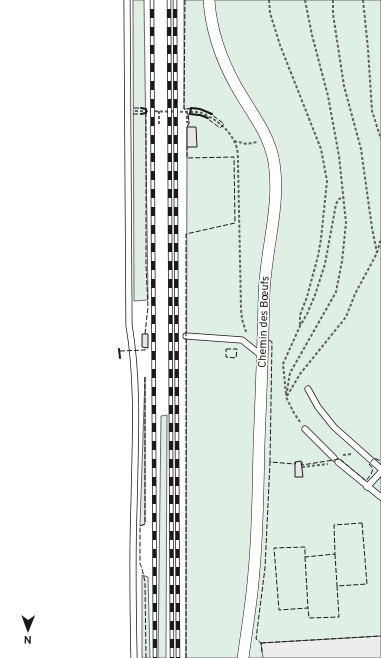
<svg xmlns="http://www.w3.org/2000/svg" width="381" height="658" font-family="Overpass,sans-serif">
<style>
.green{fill:#e0efe3;stroke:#6a6a6a}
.parking{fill:#ededed;stroke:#6a6a6a}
.building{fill:#e6e6e6;stroke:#1a1a1a}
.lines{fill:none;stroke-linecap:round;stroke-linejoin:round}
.lane-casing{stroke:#1a1a1a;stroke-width:7}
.street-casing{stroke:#1a1a1a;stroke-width:12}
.path{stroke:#5f5f5f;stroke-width:2;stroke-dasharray:3 2;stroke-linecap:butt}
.lane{stroke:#fff;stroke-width:5.5}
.street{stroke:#fff;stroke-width:11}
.rail-casing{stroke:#1a1a1a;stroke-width:4.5}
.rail{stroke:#fff;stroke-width:3;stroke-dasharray:9;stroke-linecap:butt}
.fence{stroke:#1a1a1a;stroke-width:1;stroke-dasharray:5 2;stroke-linecap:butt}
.wall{stroke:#1a1a1a;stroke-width:2}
.labels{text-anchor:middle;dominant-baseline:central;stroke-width:3;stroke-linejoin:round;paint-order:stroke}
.street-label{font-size:11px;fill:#1a1a1a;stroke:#fff}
</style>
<rect width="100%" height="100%" fill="#fff"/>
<g class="green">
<polygon points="133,0 144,0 148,300 134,301"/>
<polygon points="184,0 381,0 381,658 186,658 187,127 189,123 188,114 190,113 191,109 184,109"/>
<polygon points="145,377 145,524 140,526"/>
<polygon points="167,415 166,658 158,658 161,416"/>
<polygon points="142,575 148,577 150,658 142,658"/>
</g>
<polygon class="parking" points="381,636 381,658 263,658 261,643"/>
<g class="building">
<polygon points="187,127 196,127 197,147 187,147"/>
<polygon points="142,334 148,334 148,348 142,347"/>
<polygon points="301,461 303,477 295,477 295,462"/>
</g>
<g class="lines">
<g class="lane-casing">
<g id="lane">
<path d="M127 0 129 325C139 384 135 446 134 506 132 557 133 607 134 658"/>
<polyline points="186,336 242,340 263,357"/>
<polyline points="308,389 318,407 334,427 381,469"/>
<polyline points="305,429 334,458"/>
<polyline points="338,462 381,497"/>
<polyline points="367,487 381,472"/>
</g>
</g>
<g class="street-casing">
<path id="street" d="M209 0C211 31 221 59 236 86 250 111 269 133 274 162 281 207 265 251 264 296 263 346 261 396 259 445 258 487 258 529 254 571 252 600 247 629 243 658"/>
</g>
<g class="path">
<polyline points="269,0 270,13 280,45 321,149 327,181 321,239 318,256 307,297 300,315 300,326"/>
<polyline points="333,0 333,14 344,86 361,149 372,228 377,253"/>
<polyline points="363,0 368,49 372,111 381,139"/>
<path d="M135 111 199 112C213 117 228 128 234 141 238 147 238 156 238 163L241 309 242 319 246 332"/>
<polyline points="159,111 159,124"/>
<polyline points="187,111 187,123"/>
<polyline points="234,141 247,144 257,142"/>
<polyline points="286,394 283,364 300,326 307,314 315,295 325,264 336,204 339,199 344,197"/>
<polyline points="287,396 300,374 346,317 355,294 377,253 381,238"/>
<polyline points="300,422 294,413 286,397 290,373 336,292 342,261 346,223 339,156 328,96 312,35 305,0"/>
<polyline points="343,455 352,454"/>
<polyline points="302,467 328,464"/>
</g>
<use href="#lane" class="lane"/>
<use href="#street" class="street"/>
<g class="rail-casing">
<g id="rail">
<polyline points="152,0 155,658"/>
<polyline points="169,0 172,658"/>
<polyline points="175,0 178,658"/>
</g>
</g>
<use href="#rail" class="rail"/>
<g class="fence">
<path d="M185 0 184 109C188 109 190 108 194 108 206 109 215 117 224 124L220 128 204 116 188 114 189 123 187 127"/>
<polyline points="134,108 141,108"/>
<polyline points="133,114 141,114"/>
<polyline points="145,334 148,307 146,265 146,113"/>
<polyline points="269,340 272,342 270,462"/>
<polygon points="226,349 237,349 236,358 226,357"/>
<polyline points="120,351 145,350 145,347"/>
<path d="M145 377V524L140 526V564C142 567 145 580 145 585L146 658"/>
<polyline points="302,462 302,465 340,459 366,481 371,474 373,469 369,464 374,458 381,461"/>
<polygon points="362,523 367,584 337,586 339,617 309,618 308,608 279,610 274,548 305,547 305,557 335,554 334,525"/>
<polyline points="335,554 337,586"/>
<polyline points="305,557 308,608"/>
<polyline points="261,643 381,636"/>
<polyline points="262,652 261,643 256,639 265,568 270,462 295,464 296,462"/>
<polyline points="186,658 186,234 235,223 234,157 187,158 187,147"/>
</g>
<g class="wall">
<polyline points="141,108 146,109 146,113 141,114"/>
<polyline points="208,118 200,115 190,114 191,108 200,109 212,114"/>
<polyline points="119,349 120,358"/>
</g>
</g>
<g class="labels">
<g class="street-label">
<text transform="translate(264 322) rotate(-88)">Chemin des Bœufs</text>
</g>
</g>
<g transform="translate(28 630) rotate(181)" stroke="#ffffff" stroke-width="3" paint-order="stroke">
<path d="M0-3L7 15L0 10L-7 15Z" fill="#1a1a1a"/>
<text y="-6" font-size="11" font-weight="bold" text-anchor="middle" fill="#1a1a1a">N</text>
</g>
</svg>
